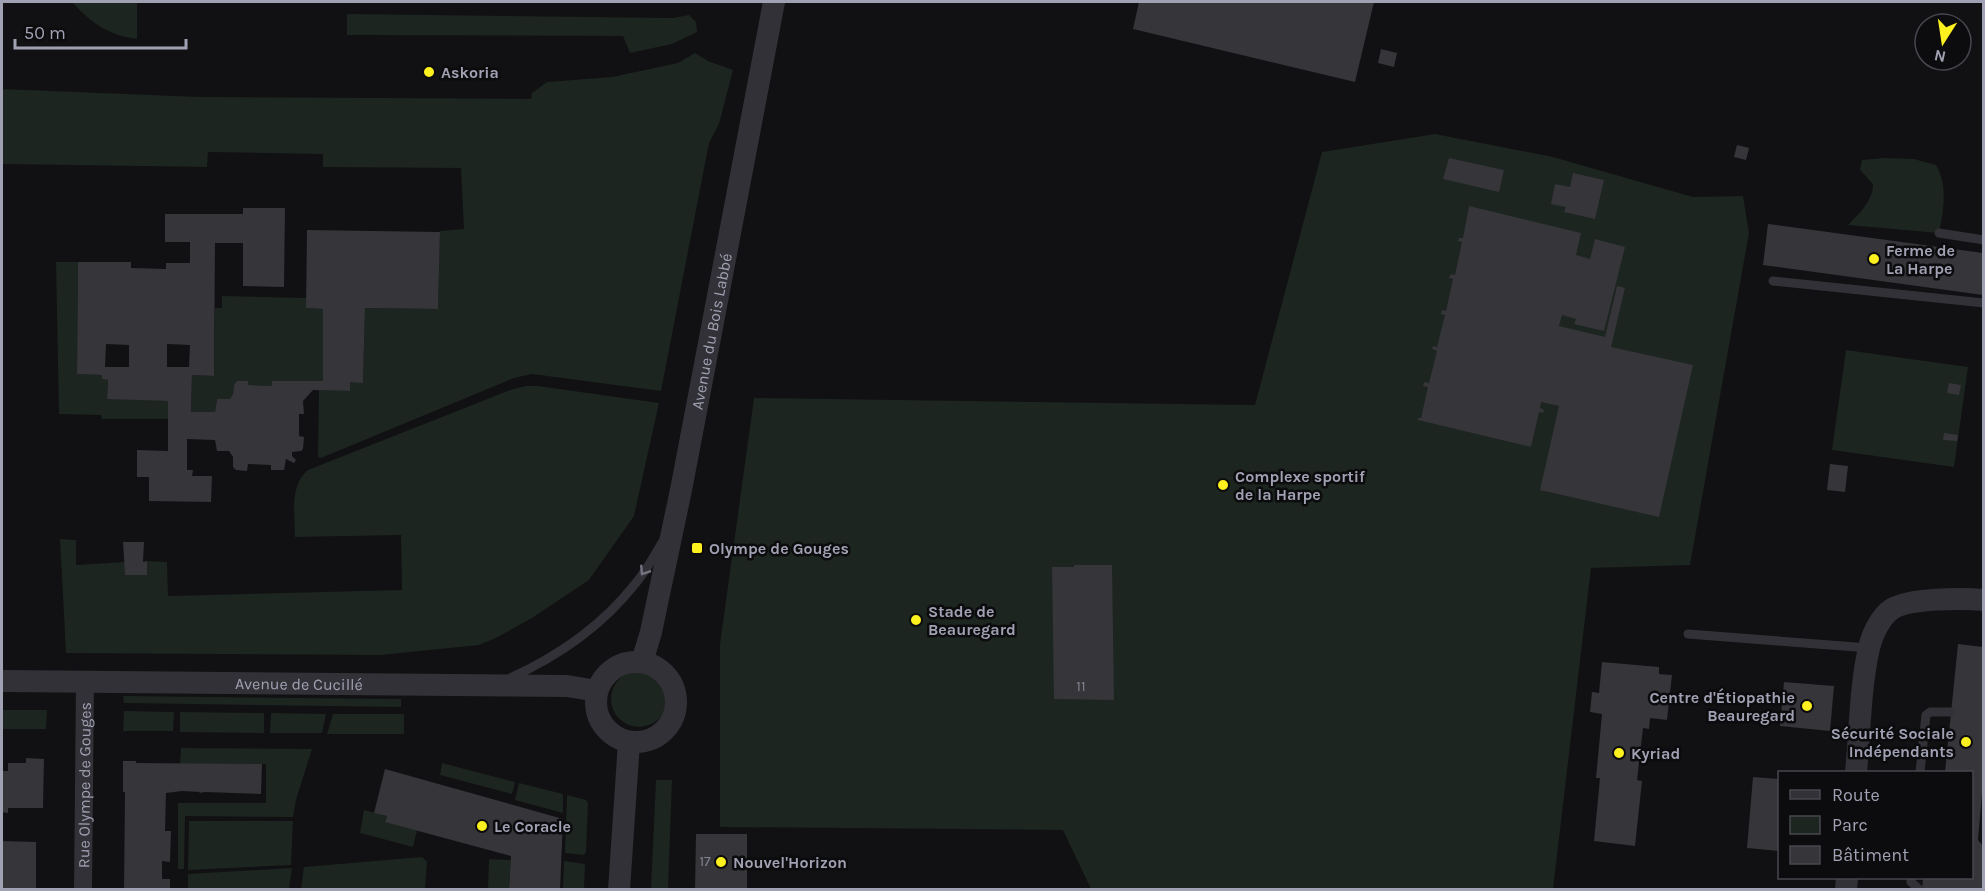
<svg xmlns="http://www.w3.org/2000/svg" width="1985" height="891" font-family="Karla,sans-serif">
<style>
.green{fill:#1c251f}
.building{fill:#35353a;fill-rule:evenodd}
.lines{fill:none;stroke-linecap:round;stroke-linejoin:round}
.service{stroke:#323137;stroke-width:9}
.minor{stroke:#323137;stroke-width:18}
.tertiary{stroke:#323137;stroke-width:22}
.oneway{stroke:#747481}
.poi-dot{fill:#fcf11e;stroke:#0c0b0d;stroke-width:2}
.labels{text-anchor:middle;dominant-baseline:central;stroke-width:5;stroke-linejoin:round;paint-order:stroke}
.number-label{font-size:14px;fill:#858695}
.poi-label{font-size:16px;font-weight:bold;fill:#a0a1b3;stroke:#0c0b0d;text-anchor:start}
.street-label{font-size:16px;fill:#a0a1b3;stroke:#0c0b0d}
</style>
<rect width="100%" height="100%" fill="#111012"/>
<g class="green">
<path d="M72 2H137V39C109 36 90 22 72 2Z"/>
<polygon points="347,14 673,18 689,15 696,22 697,32 672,44 630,53 623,36 347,35"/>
<polygon points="695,53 708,61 733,70 719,124 709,143 661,391 532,374 514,378 321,458 318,457 319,390 350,391 350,382 363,382 365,308 438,309 440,231 464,229 461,168 323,167 323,154 208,152 207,167 3,164 3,179 2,181 2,89 200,97 531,99 532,93 547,82 612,77 678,63"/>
<polygon points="1435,134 1553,157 1693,197 1743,196 1749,233 1690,565 1591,568 1553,889 1091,889 1063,830 720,827 720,644 754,398 1255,405 1322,152"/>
<path d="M1884 158 1914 159 1936 165C1948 186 1944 210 1939 233L1848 225C1859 214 1873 201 1873 184L1860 170 1862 160Z"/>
<polygon points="56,262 78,262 77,374 102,375 102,379 108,380 107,398 168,401 168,419 102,419 101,415 59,414"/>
<polygon points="222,296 306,298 306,308 323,309 323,381 272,381 272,386 248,385 248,381 237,381 234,385 233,394 230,399 217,399 215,412 191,412 192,375 214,376 215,308 222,308"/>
<polygon points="1846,350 1968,367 1954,467 1832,450"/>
<path d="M526 386H538L659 403 634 516 589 580 532 618 496 638 479 645 381 655 66 653 60 539 76 540V565L125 562V575H146L147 561 167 562 168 596 402 590 401 535 295 537C295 516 289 485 308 470L510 390Z"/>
<circle cx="639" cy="699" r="28"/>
<polygon points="123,696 401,699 401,707 124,703"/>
<polygon points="2,710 47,710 46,729 2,729"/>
<polygon points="124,711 174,712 173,731 123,731"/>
<polygon points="180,712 264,713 264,733 180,732"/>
<polygon points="271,713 326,714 322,733 270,733"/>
<polygon points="333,714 404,714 404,734 327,734"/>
<polygon points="181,748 312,749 296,800 293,817 185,816 184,869 178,869 178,803 266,803 266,764 180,764"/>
<polygon points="442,763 515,782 512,794 440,775"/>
<polygon points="656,780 672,780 668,889 651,889"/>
<polygon points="519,783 563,794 563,813 515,800"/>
<polygon points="567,795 586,800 588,803 586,852 584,855 565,853"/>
<polygon points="364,810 387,816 385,821 417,830 413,847 360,833"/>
<polygon points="189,821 293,821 291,865 188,870"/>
<polygon points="422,857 427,862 425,889 301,889 304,867"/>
<polygon points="489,859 511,860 509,889 488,890"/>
<polygon points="564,861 585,864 584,889 563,889"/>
<polygon points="292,868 289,889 188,889 188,874"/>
</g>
<g class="building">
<polygon points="1139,2 1374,2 1355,82 1133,29"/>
<polygon points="1381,49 1397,53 1394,67 1378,63"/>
<polygon points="1737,145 1749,148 1746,160 1734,157"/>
<polygon points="1449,158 1504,170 1499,192 1443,179"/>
<polygon points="1573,173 1604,180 1595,219 1564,212 1566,207 1551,204 1555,184 1570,187"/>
<polygon points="1469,206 1581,233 1576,255 1590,259 1595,239 1625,247 1604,331 1574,324 1576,319 1562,315 1559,326 1605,337 1617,286 1625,288 1611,347 1693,365 1659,517 1540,490 1559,406 1541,402 1540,408 1544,410 1543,413 1539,412 1531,447 1418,420 1418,418 1421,418 1428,387 1423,386 1424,382 1429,383 1437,351 1432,349 1433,346 1437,347 1445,315 1441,314 1442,310 1446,311 1453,279 1449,278 1451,274 1455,275 1462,242 1458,241 1459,238 1463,238"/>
<path d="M243 208H285L284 287 243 286V243H215L214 376 192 375 191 412H215L217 399H230L233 394 234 385 237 381H248V385L272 386V381H323V309L306 308 307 230 440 232 438 309 365 308 363 383 350 382V391L313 390 303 401 304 414H299V436L304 437 303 449 301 451 292 452V456L296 460 294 463 286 459 284 470H271V465L248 464 247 471 236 470 233 467V457L229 451H217L215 440 187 439V470H193L192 476H212L211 502 149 501V477H137V450L168 451V401L107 399 108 380 102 379V375L77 374 78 262H131V268L166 269V263H190V242H165V214H243ZM106 344 129 345V367H105ZM167 344 190 345 189 367H167Z"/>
<polygon points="1768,224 1983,253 1983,295 1763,265"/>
<polygon points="1949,383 1961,385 1959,395 1947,393"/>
<polygon points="1944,433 1958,435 1957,441 1943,440"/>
<polygon points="1830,464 1848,466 1845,492 1827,490"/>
<polygon points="123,542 144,542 143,562 147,561 147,575 125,575"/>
<polygon points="1074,565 1112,565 1114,700 1054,699 1052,567 1074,567"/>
<polygon points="1958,644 1983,647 1983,782 1978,840 1983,846 1983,890 1922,890 1923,878 1972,878 1971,772 1945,772"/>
<polygon points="1602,662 1659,667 1659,674 1672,675 1667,720 1650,718 1649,729 1643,728 1637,780 1642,781 1635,846 1594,841 1600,778 1596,778 1602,714 1590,712 1592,692 1599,693"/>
<polygon points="1784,682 1834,686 1830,731 1780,726"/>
<polygon points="26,758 44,759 43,808 8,808 8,813 2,812 2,771 8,771 8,763 26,763"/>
<polygon points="123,761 136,761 136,763 262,764 261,794 205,792 199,793 200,792 182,791 166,793 165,831 171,831 170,862 162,861 162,879 170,879 170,890 124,890 125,792 123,792"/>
<polygon points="385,769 563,819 560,890 509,890 511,856 385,822 387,816 374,813"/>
<polygon points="1753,777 1779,779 1779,851 1747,848"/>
<polygon points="696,834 747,834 747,890 695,890"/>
<polygon points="2,841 36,842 36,890 2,890"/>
</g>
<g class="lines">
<g class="service">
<polyline points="1939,233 1984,240"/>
<polyline points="1773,281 1984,303"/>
<polyline points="1688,634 1869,648"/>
<path d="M508 679C557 657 602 626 635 584 646 571 654 556 663 541"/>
<polyline points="1920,772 1926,715 1930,712 1951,712"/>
<polyline points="1911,878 1911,882 1920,890"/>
</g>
<path class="minor" id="s1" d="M83 890 85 682"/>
<g class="tertiary">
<circle cx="636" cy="702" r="40"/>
<path id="s2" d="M642 662 651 632 681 490 774 2"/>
<path id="s3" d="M2 681 567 686 597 691"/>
<path d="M1856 772C1860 732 1860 688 1869 648 1872 635 1880 617 1892 609 1909 598 1963 598 1984 600"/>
<polyline points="619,890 629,742"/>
<polyline points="1846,890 1847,878"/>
</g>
</g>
<defs><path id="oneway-chevron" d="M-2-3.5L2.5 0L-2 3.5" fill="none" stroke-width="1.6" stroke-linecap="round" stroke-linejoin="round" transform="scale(1.5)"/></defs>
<use class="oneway" href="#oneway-chevron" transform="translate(644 571) rotate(123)"/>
<g class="poi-dot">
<circle cx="429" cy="72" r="6"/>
<circle cx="1874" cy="259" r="6"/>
<circle cx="1223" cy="485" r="6"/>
<rect x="691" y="542" width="12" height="12" rx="3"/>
<circle cx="916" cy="620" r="6"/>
<circle cx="1807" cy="706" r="6"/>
<circle cx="1966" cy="742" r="6"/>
<circle cx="1619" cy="753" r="6"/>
<circle cx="482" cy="826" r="6"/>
<circle cx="721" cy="862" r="6"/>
</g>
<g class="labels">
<g class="number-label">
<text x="1081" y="686">11</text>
<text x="705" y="861">17</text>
</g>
<g class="poi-label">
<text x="441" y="72">Askoria</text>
<text x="1886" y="250">Ferme de<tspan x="1886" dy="18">La Harpe</tspan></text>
<text x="1235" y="476">Complexe sportif<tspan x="1235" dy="18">de la Harpe</tspan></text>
<text x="709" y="548">Olympe de Gouges</text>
<text x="928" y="611">Stade de<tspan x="928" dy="18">Beauregard</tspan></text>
<text x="1795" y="697" text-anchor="end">Centre d'Étiopathie<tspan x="1795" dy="18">Beauregard</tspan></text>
<text x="1954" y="733" text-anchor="end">Sécurité Sociale<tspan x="1954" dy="18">Indépendants</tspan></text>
<text x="1631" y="753">Kyriad</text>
<text x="494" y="826">Le Coracle</text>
<text x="733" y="862">Nouvel'Horizon</text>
</g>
<g class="street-label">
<text stroke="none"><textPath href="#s2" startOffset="338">Avenue du Bois Labbé</textPath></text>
<text stroke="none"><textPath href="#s3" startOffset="297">Avenue de Cucillé</textPath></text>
<text stroke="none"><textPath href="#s1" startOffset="105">Rue Olympe de Gouges</textPath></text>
</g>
</g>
<rect width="1985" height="891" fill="none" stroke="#a0a1b3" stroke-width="6"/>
<rect x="1778" y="771" width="195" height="108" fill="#0c0b0d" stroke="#47474f" stroke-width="1.5"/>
<rect x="1790" y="790" width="30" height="9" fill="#323137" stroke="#47474f" stroke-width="1.5"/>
<text x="1832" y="801" font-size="18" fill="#a0a1b3">Route</text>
<rect x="1790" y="816" width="30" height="18" fill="#1c251f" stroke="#47474f" stroke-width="1.5"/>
<text x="1832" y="831" font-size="18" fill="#a0a1b3">Parc</text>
<rect x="1790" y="846" width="30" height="18" fill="#35353a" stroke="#47474f" stroke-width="1.5"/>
<text x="1832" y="861" font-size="18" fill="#a0a1b3">Bâtiment</text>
<g transform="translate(1943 42) rotate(192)"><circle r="28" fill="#0c0b0d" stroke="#47474f" stroke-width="1.5"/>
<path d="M0-4.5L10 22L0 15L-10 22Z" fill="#fcf11e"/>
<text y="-9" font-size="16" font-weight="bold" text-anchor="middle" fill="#a0a1b3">N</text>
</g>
<path d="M15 39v9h171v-9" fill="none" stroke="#a0a1b3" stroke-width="3"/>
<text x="24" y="39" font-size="18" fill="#a0a1b3" stroke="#0c0b0d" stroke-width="4.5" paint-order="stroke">50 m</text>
</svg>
